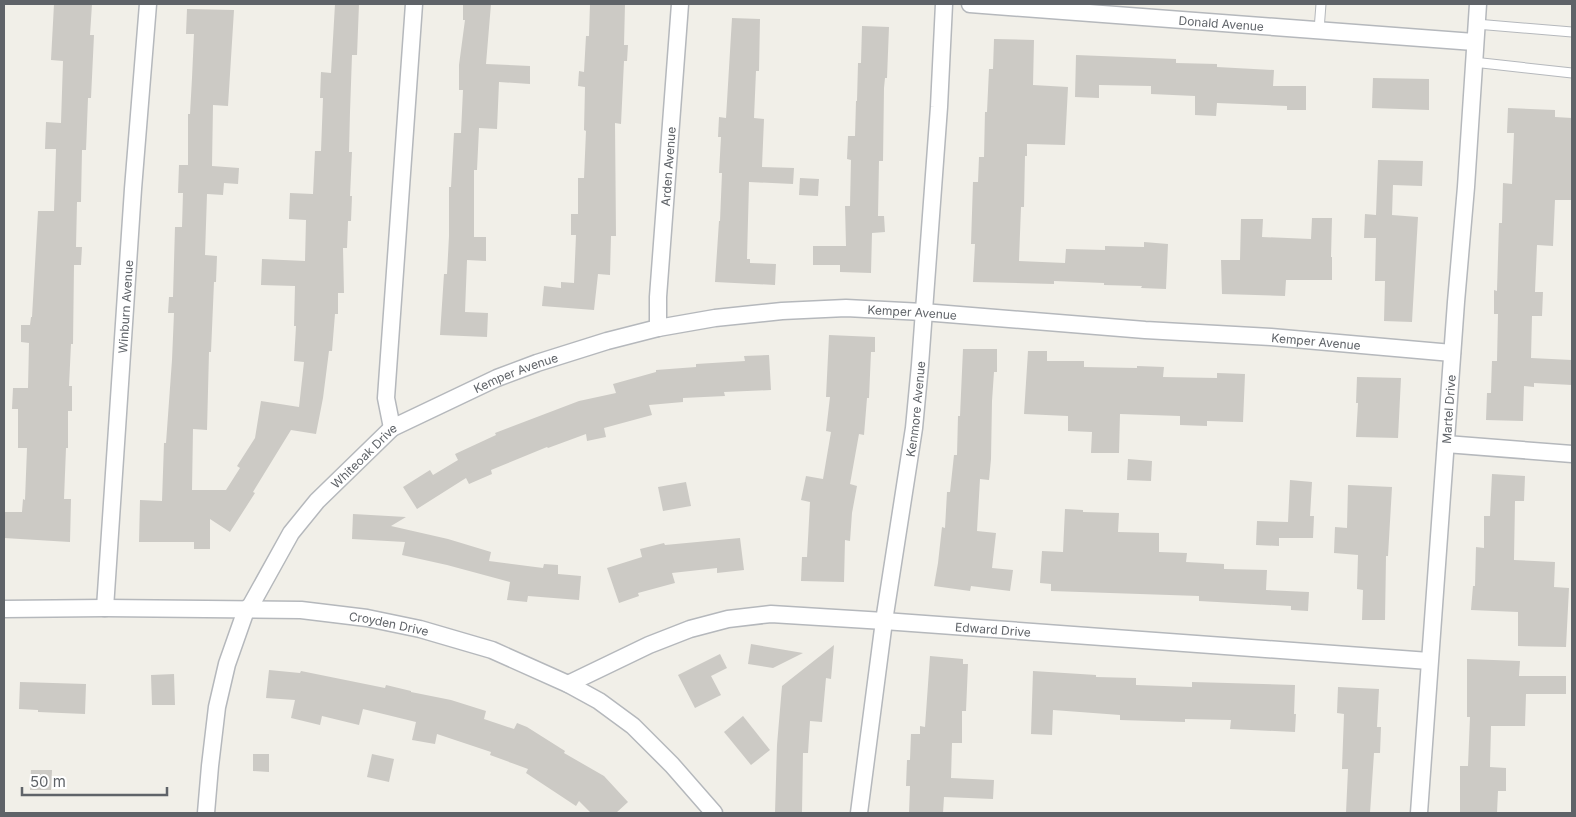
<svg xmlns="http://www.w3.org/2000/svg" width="1576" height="817" font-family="Inter,sans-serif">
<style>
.building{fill:#cccac5}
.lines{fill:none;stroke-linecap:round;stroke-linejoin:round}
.lane-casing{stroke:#b5b8bc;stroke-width:11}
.street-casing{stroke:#b5b8bc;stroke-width:19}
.lane{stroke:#fff;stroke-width:9}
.street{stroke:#fff;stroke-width:16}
.labels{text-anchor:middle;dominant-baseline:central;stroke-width:4.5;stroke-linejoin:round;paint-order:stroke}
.street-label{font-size:12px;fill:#5f6368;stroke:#fff}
</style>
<rect width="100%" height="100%" fill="#f1efe8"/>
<g class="building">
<polygon points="54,4 92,4 90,35 94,35 91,98 88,98 86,150 82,150 81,202 77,202 76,247 82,247 81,265 74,265 73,344 71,344 69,386 72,386 72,411 68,411 68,448 66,448 64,499 71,499 70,542 4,538 4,512 22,512 23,499 25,500 27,448 18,448 18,409 12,409 13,388 28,388 29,343 21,342 21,325 30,325 31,317 32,317 38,211 54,211 56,149 45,149 46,122 61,123 63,61 51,60"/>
<polygon points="335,4 359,4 357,55 352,55 350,112 349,152 352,152 350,196 352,196 351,221 348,221 347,248 343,248 344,293 338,293 338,314 335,314 332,351 329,351 323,398 316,434 291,430 253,492 255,493 230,532 210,519 210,549 194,549 194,542 139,542 140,500 162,501 164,443 166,443 172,360 174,313 168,313 169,297 173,297 175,227 182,227 183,193 178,193 179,165 188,165 188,114 190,114 192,78 194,34 186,34 187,9 234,10 228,106 213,105 212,166 239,168 238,184 224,183 223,195 207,194 205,255 217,256 216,282 214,282 211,352 209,352 207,430 193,429 192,490 226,490 240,468 237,466 255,438 261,401 299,407 304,362 294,361 296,326 294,326 295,286 261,285 262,259 305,261 306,220 289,219 290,193 313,194 315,151 321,151 323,98 320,98 321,72 331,73"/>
<polygon points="463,4 491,4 486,64 530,66 530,84 499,82 497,129 479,128 477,170 474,170 474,237 486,237 486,261 467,260 465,312 488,313 487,337 440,335 444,274 447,274 449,236 449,187 451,187 454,133 461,133 463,90 459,90 459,65 465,20 463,20"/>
<polygon points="590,4 625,4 624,45 628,45 627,61 624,61 621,124 615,123 616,236 611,236 610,275 598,274 594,310 542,306 544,286 561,288 561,282 574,283 576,235 571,235 571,214 578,214 578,178 584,178 586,131 584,130 585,87 578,86 579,71 584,72 586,36 589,36"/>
<polygon points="732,18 760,19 759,71 756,71 754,118 764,119 762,167 794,168 793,184 749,182 747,259 750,259 750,263 776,264 775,285 715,282 719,221 720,221 722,173 719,173 721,137 718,137 719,117 726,118"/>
<polygon points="862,26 889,27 887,78 885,78 884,88 883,161 879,161 878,216 884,216 885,232 872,233 871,273 840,272 840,265 813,265 813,246 846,246 845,206 850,206 851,160 847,159 848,136 855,136 856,101 857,101 858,63 861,63"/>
<polygon points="994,39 1034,40 1033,85 1068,87 1065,145 1027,144 1027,156 1025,156 1024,207 1021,207 1019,261 1065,263 1066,249 1105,250 1105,246 1144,247 1144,242 1168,244 1166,289 1141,288 1142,286 1104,285 1104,283 1054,281 1054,284 973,282 975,244 971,244 973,182 978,182 979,157 984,157 985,112 987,112 989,69 993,69"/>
<polygon points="1076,55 1176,59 1176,63 1217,64 1217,67 1274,70 1273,86 1306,86 1306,110 1287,110 1287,106 1217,103 1216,116 1195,115 1195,96 1151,94 1151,86 1099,85 1099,98 1075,97"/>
<polygon points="1373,78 1429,79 1429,110 1372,108"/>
<polygon points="1508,108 1555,110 1555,117 1572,118 1572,200 1555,200 1553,246 1537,245 1535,292 1543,292 1542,316 1532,316 1531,358 1572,360 1572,385 1534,383 1534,387 1524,386 1523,421 1486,420 1487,393 1491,393 1492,361 1497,361 1498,314 1494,314 1494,290 1497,291 1499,223 1502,223 1503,183 1512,184 1514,133 1507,133"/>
<polygon points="1378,160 1423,161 1422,186 1393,185 1392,215 1418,217 1412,322 1384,321 1385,281 1375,281 1376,238 1364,238 1365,214 1376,215"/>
<polygon points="800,178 819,179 818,196 799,195"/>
<polygon points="1312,218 1332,218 1331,257 1332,257 1332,280 1286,280 1285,296 1222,294 1221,260 1240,260 1241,219 1263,219 1262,237 1311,239"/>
<polygon points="829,335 875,337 875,352 871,352 869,398 867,398 864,435 859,434 850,484 857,486 852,513 850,541 845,540 844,582 801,581 802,557 807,557 810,502 801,500 806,476 823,479 831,432 826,431 830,397 826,397"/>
<polygon points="963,349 997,349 997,372 994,372 992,401 991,459 989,480 980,479 977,531 996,533 992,568 1013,570 1010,591 971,586 970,591 934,586 938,563 942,527 945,528 947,492 950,492 954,455 957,455 958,416 960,416"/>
<polygon points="1028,351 1047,351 1047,361 1084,361 1084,367 1137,368 1137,366 1164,367 1163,377 1217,378 1217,373 1245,374 1243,422 1207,421 1207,426 1180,425 1180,416 1120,414 1119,453 1091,453 1092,432 1068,431 1068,416 1024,414"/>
<polygon points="769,355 771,390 724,392 725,396 683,398 683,402 649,405 652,415 604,428 606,437 587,441 586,434 548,448 547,447 491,470 492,474 469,484 466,478 417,509 403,487 430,470 433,475 458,460 455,454 496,435 495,433 579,401 616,393 613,384 656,372 656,370 696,367 696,364 745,361 744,356"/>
<polygon points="1357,377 1401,378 1398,438 1356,437 1358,403 1356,403"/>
<polygon points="1128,459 1152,461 1151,481 1127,480"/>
<polygon points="1492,474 1525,476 1524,501 1515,501 1514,560 1555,562 1554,587 1569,588 1566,647 1518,646 1518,612 1471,610 1473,586 1475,586 1476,547 1484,548 1484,516 1490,516"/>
<polygon points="1290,480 1312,482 1310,516 1314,516 1313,538 1279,538 1279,546 1256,545 1257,521 1288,522"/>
<polygon points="686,482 691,506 663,511 658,487"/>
<polygon points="1348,485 1392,487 1388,556 1386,556 1385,620 1362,620 1363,590 1357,589 1358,555 1334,553 1335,527 1347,528"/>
<polygon points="1065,509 1083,510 1083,512 1119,513 1118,532 1159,533 1159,552 1187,553 1186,562 1224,564 1224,569 1267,570 1266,590 1309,592 1308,611 1291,610 1291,606 1199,601 1199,596 1051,591 1051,584 1040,583 1042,551 1063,552"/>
<polygon points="353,514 406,517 391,526 448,539 491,552 489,561 543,568 544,564 558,565 558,574 581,576 579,600 528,596 527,602 507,600 510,582 447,565 402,555 405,542 352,539"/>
<polygon points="740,538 744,570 717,573 717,568 672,573 675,583 638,593 639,596 619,603 607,568 642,557 640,549 664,543 665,545"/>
<polygon points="751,644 803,653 773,668 748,664"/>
<polygon points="834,645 831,679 826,678 822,722 810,721 808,753 803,753 802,813 775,813 777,745 782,686"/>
<polygon points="720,654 727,668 711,676 721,695 695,708 678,675"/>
<polygon points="930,656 963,659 963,664 968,664 966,711 962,711 962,743 952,743 951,778 994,780 993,799 944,797 943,813 909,813 910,786 906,786 907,760 910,760 911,734 920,734 920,726 925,727"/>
<polygon points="1467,659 1520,661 1519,676 1566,676 1566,694 1526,694 1525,726 1491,726 1490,767 1506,768 1506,791 1498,791 1497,813 1460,813 1460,766 1468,766 1470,717 1467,717"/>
<polygon points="269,670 300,673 301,671 385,688 386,685 411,691 411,692 451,700 486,711 484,719 514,729 517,723 527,727 565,751 564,753 604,776 628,802 616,813 591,813 579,801 576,806 526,773 528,769 490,755 491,752 437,734 435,744 412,740 416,722 363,709 359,725 322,716 320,725 291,718 295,700 266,698"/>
<polygon points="1033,671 1096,675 1096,677 1136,678 1136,685 1192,687 1192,682 1295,685 1294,714 1296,714 1295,732 1230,729 1231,720 1185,719 1185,722 1120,720 1120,715 1053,710 1052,735 1031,734"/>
<polygon points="174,674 175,705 152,705 151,675"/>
<polygon points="20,682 86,684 85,714 38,712 38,710 19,709"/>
<polygon points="1338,687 1379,689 1377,727 1381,727 1380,753 1374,753 1370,813 1346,813 1348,769 1342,769 1344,714 1337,713"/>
<polygon points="743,716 770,750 751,765 724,732"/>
<polygon points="253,754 269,754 269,772 253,771"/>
<polygon points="372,754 394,759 389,782 367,777"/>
<polygon points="31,770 52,770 51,790 30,790"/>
</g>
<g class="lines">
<g class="lane-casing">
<g id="lane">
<polyline points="1476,24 1572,32"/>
<polyline points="1319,30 1321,4"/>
<polyline points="1473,62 1572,73"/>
</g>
</g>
<g class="street-casing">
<g id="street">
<path id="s1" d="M970 4 1474 42"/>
<path id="s2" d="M658 328V297L680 4"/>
<polyline points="392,428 386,398 414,4"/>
<polyline points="1446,444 1572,454"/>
<path id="s3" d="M105 608 133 189 148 4"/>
<path id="s4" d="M4 609 105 608 301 610 367 618 420 629 492 650 568 684 599 701 633 726 672 765 714 813"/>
<path id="s5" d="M568 684 649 645 690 629 728 619 771 614 884 621 1429 661"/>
<path id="s6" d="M206 813 210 766 217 707 227 664 246 610 251 605 291 533 317 501 392 428 497 378 537 363 607 341 658 328 715 318 782 311 846 308 923 312 1145 330 1271 337 1452 353"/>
<path id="s7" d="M859 813 884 621 914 428 920 365 939 107 944 4"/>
<path id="s8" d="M1419 813 1456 302 1466 187 1478 4"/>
</g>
</g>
<use href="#lane" class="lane"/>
<use href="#street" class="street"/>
</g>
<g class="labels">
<g class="street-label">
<text stroke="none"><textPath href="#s1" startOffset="252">Donald Avenue</textPath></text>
<text stroke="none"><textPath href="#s2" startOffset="162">Arden Avenue</textPath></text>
<text stroke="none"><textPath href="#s3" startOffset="302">Winburn Avenue</textPath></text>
<text stroke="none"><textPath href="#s6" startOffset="984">Kemper Avenue</textPath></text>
<text stroke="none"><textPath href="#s6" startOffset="1389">Kemper Avenue</textPath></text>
<text stroke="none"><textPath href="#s6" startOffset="579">Kemper Avenue</textPath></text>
<text stroke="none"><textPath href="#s8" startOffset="405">Martel Drive</textPath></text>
<text stroke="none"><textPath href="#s7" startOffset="408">Kenmore Avenue</textPath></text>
<text stroke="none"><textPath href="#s6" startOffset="404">Whiteoak Drive</textPath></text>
<text stroke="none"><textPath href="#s4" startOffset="386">Croyden Drive</textPath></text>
<text stroke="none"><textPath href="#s5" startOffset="439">Edward Drive</textPath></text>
</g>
</g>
<rect width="1576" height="817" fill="none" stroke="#5f6368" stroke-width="10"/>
<path d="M22 787v8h145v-8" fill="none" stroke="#5f6368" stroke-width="2.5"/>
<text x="30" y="787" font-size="15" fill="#5f6368" stroke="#ffffff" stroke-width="4" paint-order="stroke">50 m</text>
</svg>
